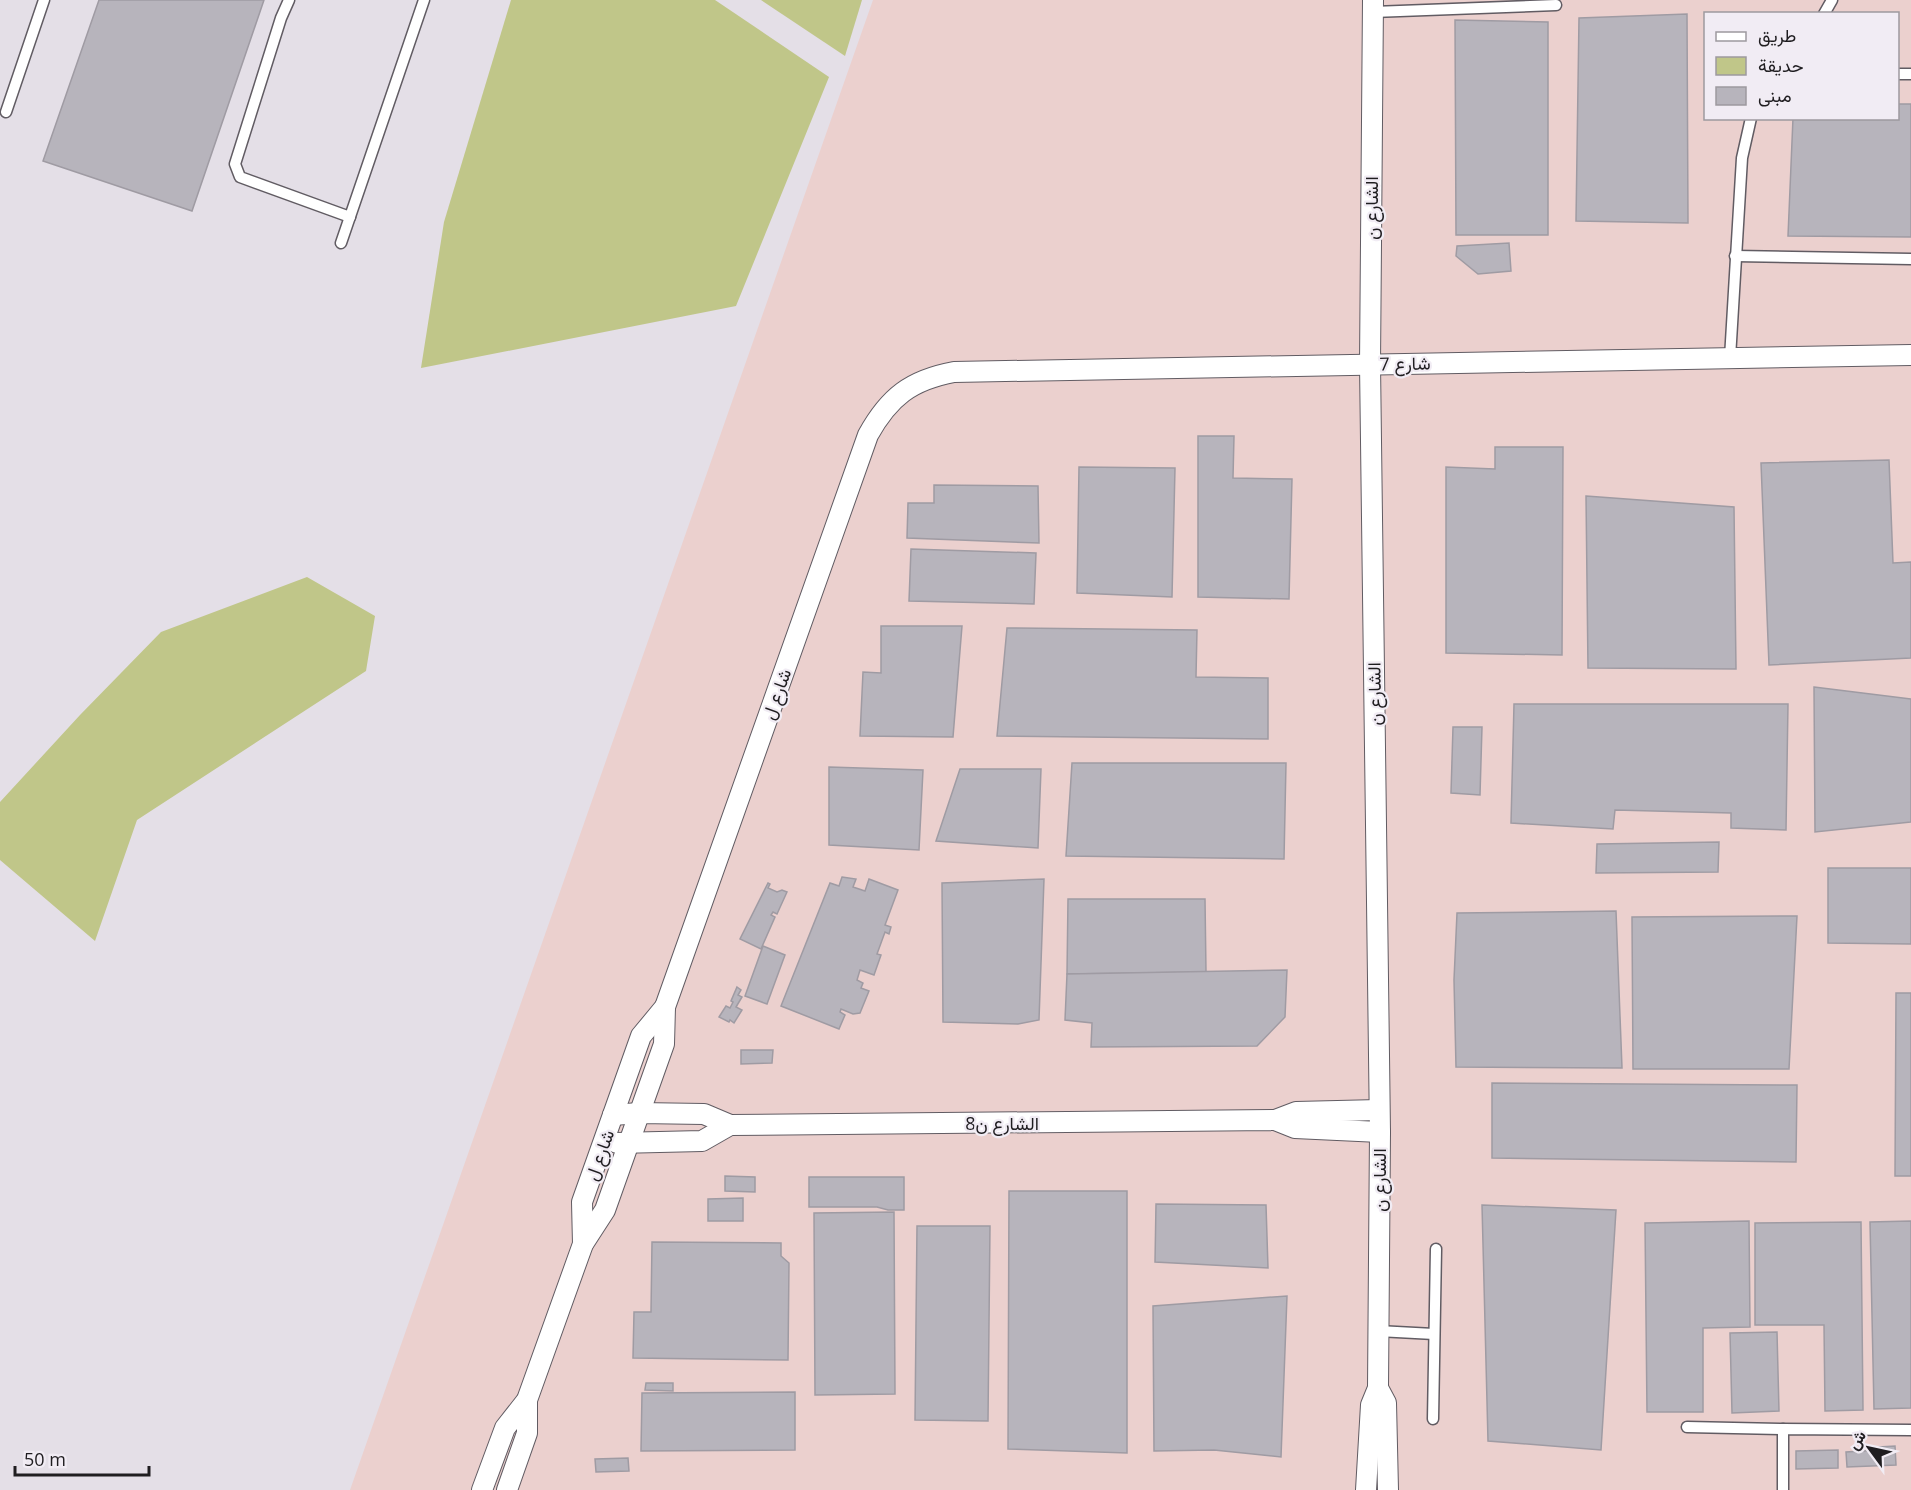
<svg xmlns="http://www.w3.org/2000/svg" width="1911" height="1490" font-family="'Open Sans',Vazirmatn,sans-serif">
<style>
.industrial{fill:#ebd0ce;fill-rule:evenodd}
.green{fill:#c0c689}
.building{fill:#b7b4bc;stroke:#9f9ba3;stroke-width:1.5}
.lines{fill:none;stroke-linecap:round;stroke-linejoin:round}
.lane-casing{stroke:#615c63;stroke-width:13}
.street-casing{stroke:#615c63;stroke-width:22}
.lane{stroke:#fff;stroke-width:10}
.street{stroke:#fff;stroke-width:20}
.labels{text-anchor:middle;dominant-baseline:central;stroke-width:4.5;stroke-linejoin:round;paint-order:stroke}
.street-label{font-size:18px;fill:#1f1d20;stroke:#f1ecf4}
</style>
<rect width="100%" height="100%" fill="#e4dfe7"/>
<path class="industrial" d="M873 0H1911V1490H350ZM1706 14H1898V118H1706Z"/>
<g class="green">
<polygon points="511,0 715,0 829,77 736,306 421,368 444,222"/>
<polygon points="761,0 862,0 845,56"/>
<polygon points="307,577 375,616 366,671 137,820 95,941 0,860 0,802 80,715 161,632"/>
</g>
<g class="building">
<polygon points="99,0 264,0 192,211 43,161"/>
<polygon points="1687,14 1688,223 1576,221 1579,18"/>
<polygon points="1455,20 1548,22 1548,235 1456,235"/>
<polygon points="1898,104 1911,104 1911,237 1788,236 1793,118 1898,118"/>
<polygon points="1509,243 1511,271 1478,274 1456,256 1457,246"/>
<polygon points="1198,436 1234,436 1233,478 1292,479 1289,599 1198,597"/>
<polygon points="1495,447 1563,447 1562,655 1446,653 1446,467 1495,469"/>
<polygon points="1889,460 1893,563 1911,562 1911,658 1769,665 1761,463"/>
<polygon points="1079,467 1175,468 1172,597 1077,593"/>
<polygon points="934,485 1038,486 1039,543 907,538 908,503 934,503"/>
<polygon points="1586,496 1734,507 1736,669 1588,668"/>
<polygon points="911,549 1036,553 1034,604 909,601"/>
<polygon points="881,626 962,626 953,737 860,736 863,672 881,673"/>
<polygon points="1007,628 1197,630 1196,677 1268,678 1268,739 997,736"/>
<polygon points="1814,687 1911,699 1911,822 1815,832"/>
<polygon points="1514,704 1788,704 1786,830 1731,828 1731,813 1615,810 1613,829 1511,823"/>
<polygon points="1453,727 1482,727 1480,795 1451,793"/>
<polygon points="1072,763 1286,763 1284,859 1066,856"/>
<polygon points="829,767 923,770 919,850 829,845"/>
<polygon points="960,769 1041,769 1038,848 936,841"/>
<polygon points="1719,842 1718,872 1596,873 1597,844"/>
<polygon points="1828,868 1911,868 1911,944 1828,943"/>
<polygon points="842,877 856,879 853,887 865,891 869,879 898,890 885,925 891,927 889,934 885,932 877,954 881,955 874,975 860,970 857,980 863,983 861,988 869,991 860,1013 853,1014 841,1009 840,1012 845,1015 839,1029 781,1006 830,883 839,886"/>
<polygon points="1044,879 1039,1020 1018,1024 943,1022 942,883"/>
<polygon points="768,883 770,884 768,888 777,892 782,890 787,892 777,914 773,912 771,915 775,917 761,949 740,939"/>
<polygon points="1068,899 1205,899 1206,972 1067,974"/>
<polygon points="1616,911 1622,1068 1456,1067 1454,980 1457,913"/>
<polygon points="1797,916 1789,1069 1633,1069 1632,917"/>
<polygon points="763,946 785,955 767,1004 745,996"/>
<polygon points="1287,970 1285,1017 1257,1046 1091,1047 1092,1023 1065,1020 1067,974"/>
<polygon points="737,987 741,990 738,995 742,997 736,1007 742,1010 734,1023 730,1020 729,1022 719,1017 726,1006 730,1008 733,1002 731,1001"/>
<polygon points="1896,993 1911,993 1911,1176 1895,1176"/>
<polygon points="741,1050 773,1050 772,1063 741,1064"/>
<polygon points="1492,1083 1797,1085 1796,1162 1492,1158"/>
<polygon points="725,1176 755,1177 755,1192 725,1191"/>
<polygon points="809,1177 904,1177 904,1210 888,1210 877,1207 809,1207"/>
<polygon points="1009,1191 1127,1191 1127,1453 1008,1449"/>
<polygon points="743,1198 743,1221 708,1221 708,1199"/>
<polygon points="1156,1204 1266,1205 1268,1268 1155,1262"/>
<polygon points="1482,1205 1616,1210 1601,1450 1488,1441"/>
<polygon points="894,1212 895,1394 815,1395 814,1213"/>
<polygon points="1749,1221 1750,1327 1703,1328 1703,1412 1647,1412 1645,1223"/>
<polygon points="1911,1221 1911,1408 1874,1409 1870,1222"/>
<polygon points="1861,1222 1863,1410 1825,1411 1824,1325 1755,1325 1755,1223"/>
<polygon points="917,1226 990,1226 988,1421 915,1420"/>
<polygon points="652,1242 781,1243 781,1256 789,1263 788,1360 633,1358 634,1312 651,1312"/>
<polygon points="1287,1296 1281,1457 1214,1450 1154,1451 1153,1306"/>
<polygon points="1777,1332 1779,1411 1732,1413 1730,1333"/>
<polygon points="646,1383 673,1383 673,1391 645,1390"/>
<polygon points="795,1392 795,1450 641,1451 642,1393"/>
<polygon points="1895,1446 1896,1465 1847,1467 1846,1452 1880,1450 1879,1447"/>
<polygon points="1838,1450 1838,1468 1796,1469 1796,1451"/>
<polygon points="628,1458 629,1471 596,1472 595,1459"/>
</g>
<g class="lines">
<g class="lane-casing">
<g id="lane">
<polyline points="289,0 281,18 235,164 240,177 350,217"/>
<polyline points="1373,12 1556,5"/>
<polyline points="1824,14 1832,0"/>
<polyline points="1898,74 1911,74"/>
<polyline points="6,112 44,0"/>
<polyline points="341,243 424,0"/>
<polyline points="1735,256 1911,259"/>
<polyline points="1730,358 1742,158 1751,118"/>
<polyline points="1378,1331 1434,1334"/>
<polyline points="1433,1419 1436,1249"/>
<polyline points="1687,1427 1783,1429"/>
<polyline points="1783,1490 1783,1429 1911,1430"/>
</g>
</g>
<g class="street-casing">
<g id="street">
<polyline points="613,1115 639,1113 704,1114 730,1125 1275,1120 1295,1128 1380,1132"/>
<polyline points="1275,1120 1296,1112 1379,1110"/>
<polyline points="617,1143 702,1141 730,1125"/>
<polyline points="583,1244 582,1202 641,1036 665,1007"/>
<polyline points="1378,1388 1386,1403 1388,1490"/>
<path d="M482 1490 505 1428 527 1400 583 1244 605 1210 664 1044 665 1007 868 435C889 397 911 380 954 372L1911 355"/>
<polyline points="507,1490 527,1433 527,1400"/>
<polyline points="1366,1490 1371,1405 1378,1388 1380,1132 1370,364 1373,0"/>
</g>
</g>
<use href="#lane" class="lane"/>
<use href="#street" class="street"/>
</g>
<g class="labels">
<g class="street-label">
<text transform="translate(1371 208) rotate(-90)">الشارع ن</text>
<text transform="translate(1405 363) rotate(-1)">شارع 7</text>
<text transform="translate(776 694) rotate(-70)">شارع ل</text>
<text transform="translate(1374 694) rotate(-91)">الشارع ن</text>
<text x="1002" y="1123">الشارع ن8</text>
<text transform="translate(599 1155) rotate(-70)">شارع ل</text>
<text transform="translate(1379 1180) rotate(-90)">الشارع ن</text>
</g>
</g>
<rect x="1704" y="12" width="195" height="108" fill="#f1ecf4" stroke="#9d999f" stroke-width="1.5"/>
<rect x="1716" y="32" width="30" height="9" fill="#ffffff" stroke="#9d999f" stroke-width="1.5"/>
<text x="1758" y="42" font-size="18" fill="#1f1d20">طريق</text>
<rect x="1716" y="57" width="30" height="18" fill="#c0c689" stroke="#9d999f" stroke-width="1.5"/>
<text x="1758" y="72" font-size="18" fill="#1f1d20">حديقة</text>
<rect x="1716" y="87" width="30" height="18" fill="#b7b4bc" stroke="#9d999f" stroke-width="1.5"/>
<text x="1758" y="102" font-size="18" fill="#1f1d20">مبنى</text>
<g transform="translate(1869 1448) rotate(303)" stroke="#f1ecf4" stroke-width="4.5" paint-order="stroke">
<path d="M0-4.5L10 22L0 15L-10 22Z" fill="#1f1d20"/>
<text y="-9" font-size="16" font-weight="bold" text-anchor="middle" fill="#1f1d20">ش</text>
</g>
<path d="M15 1466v9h134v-9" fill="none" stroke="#1f1d20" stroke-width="3"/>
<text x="24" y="1466" font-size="18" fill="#1f1d20" stroke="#f1ecf4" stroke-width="4.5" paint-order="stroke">50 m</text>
</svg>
